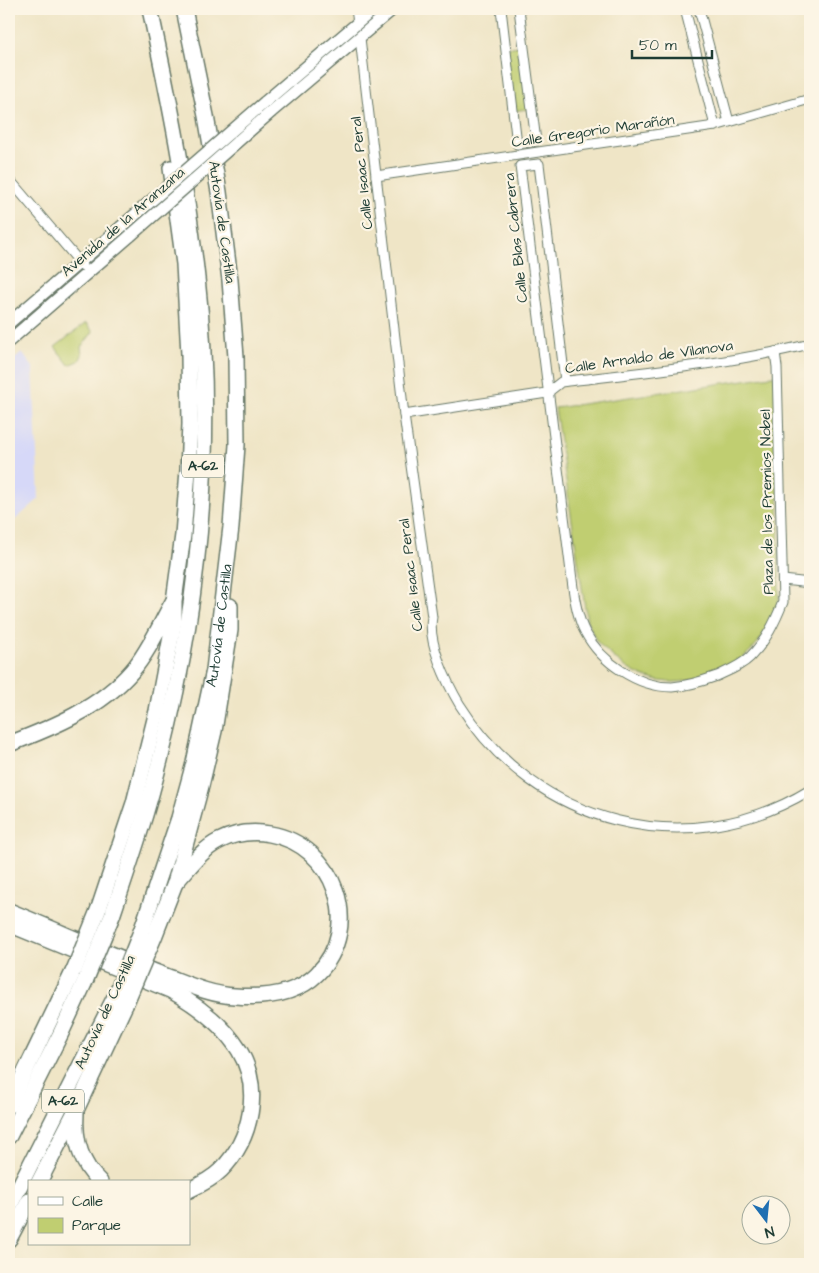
<svg xmlns="http://www.w3.org/2000/svg" width="819" height="1273" font-family="'Architects Daughter',sans-serif">
<style>
.built{fill:#d6d8f8}
.green{fill:#c0ce71;stroke:#708652}
.lines{fill:none;stroke-linecap:round;stroke-linejoin:round}
.street-casing{stroke:#687867;stroke-width:11}
.secondary-casing{stroke:#687867;stroke-width:14}
.highway-casing{stroke:#687867;stroke-width:18}
.street{stroke:#fff;stroke-width:9}
.secondary{stroke:#fff;stroke-width:11}
.highway{stroke:#fff;stroke-width:15}
.secondary-bridge-casing{stroke:#687867;stroke-width:14;stroke-linecap:butt}
.highway-bridge-casing{stroke:#687867;stroke-width:18;stroke-linecap:butt}
.secondary-bridge{stroke:#fff;stroke-width:11}
.highway-bridge{stroke:#fff;stroke-width:15}
.labels{text-anchor:middle;dominant-baseline:central;stroke-width:4.5;stroke-linejoin:round;paint-order:stroke}
.shield{fill:#fcf5e5;stroke:#617469;stroke-width:1}
.shield-label{font-size:14px;font-weight:bold;fill:#1f3d34}
.street-label{font-size:15px;fill:#1f3d34;stroke:#fcf5e5}
</style>
<rect width="100%" height="100%" fill="#fcf5e5"/>
<filter id="ink" filterUnits="userSpaceOnUse"><feTurbulence type="fractalNoise" baseFrequency=".02" numOctaves="2"/><feDisplacementMap in="SourceGraphic" scale="10" xChannelSelector="R" yChannelSelector="G"/><feConvolveMatrix kernelMatrix="1 2 1 2 8 2 1 2 1" color-interpolation-filters="sRGB"/></filter>
<filter id="wash" filterUnits="userSpaceOnUse"><feTurbulence type="fractalNoise" baseFrequency=".0096" numOctaves="4" result="noise"/><feDisplacementMap in="SourceGraphic" scale="20" xChannelSelector="R" yChannelSelector="G"/><feGaussianBlur stdDeviation="1.12" result="paint"/><feColorMatrix in="noise" values="0 0 0 0 0 0 0 0 0 0 0 0 0 0 0 0 0 1.4 0 .05"/><feComposite in="paint" operator="in"/></filter>
<g filter="url(#wash)">
<rect width="100%" height="100%" fill="#efe5c6"/>
<polygon class="built" points="22,353 33,367 39,499 9,525 9,364"/>
<g class="green">
<polygon points="519,46 528,109 512,111 503,48"/>
<polygon points="86,323 93,332 81,347 82,355 79,361 69,365 55,347"/>
<path d="M778 375 779 600C772 619 763 641 746 655 738 662 726 667 716 672 677 689 642 685 611 655 606 650 598 644 595 638 592 633 590 626 587 621L555 408Z"/>
</g>
</g>
<g filter="url(#ink)">
<g class="lines">
<g class="street-casing">
<g id="street">
<polyline points="356,9 358,23"/>
<polyline points="501,9 517,144 536,141 519,9"/>
<polyline points="685,9 715,126"/>
<polyline points="699,9 729,122"/>
<path d="M360 38 404 415 432 617C427 642 447 683 460 705 535 825 688 865 810 790"/>
<polyline points="376,176 715,126 810,99"/>
<polyline points="9,179 83,266"/>
<path d="M565 381 539 164 520 166 572 580C574 597 577 617 585 632 601 662 637 687 672 687 687 686 703 681 717 676 728 671 741 666 750 657 766 641 775 622 783 602L777 367 775 352"/>
<path d="M404 415 547 393 561 382C644 372 729 364 810 344"/>
<polyline points="783,580 810,583"/>
</g>
</g>
<g class="secondary-casing">
<g id="secondary">
<polyline points="265,102 374,9"/>
<polyline points="271,112 393,9"/>
<polyline points="9,323 121,227"/>
<polyline points="9,341 130,236"/>
</g>
</g>
<g class="highway-casing">
<g id="highway">
<path d="M9 744C54 727 100 708 132 671 149 651 160 625 173 602"/>
<polyline points="99,908 134,803 157,711 174,621 174,601 183,535 188,470 190,424 189,354 184,264 171,168"/>
<path d="M9 911C60 932 111 955 163 975 185 983 210 995 235 996 262 998 296 995 317 974 364 927 335 845 270 834 253 831 235 833 219 841 201 850 188 869 175 883"/>
<path d="M112 916C130 863 148 810 161 756 200 601 215 438 197 278 187 187 169 98 150 9"/>
<path d="M9 924 170 990C197 1005 222 1023 239 1050 262 1088 252 1139 221 1170 212 1179 200 1185 189 1190"/>
<path id="s1" d="M142 929 179 818 194 763 214 670 231 527 237 445 236 357 230 280 219 192 206 116 184 9"/>
<polyline points="154,937 175,883 201,786 214,731 230,630 230,606"/>
<polyline points="9,1105 74,970"/>
<path d="M76 1113C74 1140 80 1163 100 1182"/>
<polyline points="9,1136 61,1033 86,979"/>
<polyline points="39,1182 76,1110 125,1005"/>
<polyline points="9,1207 116,995"/>
<polyline points="9,1239 29,1201"/>
</g>
</g>
<use href="#street" class="street"/>
<use href="#secondary" class="secondary"/>
<use href="#highway" class="highway"/>
<g class="secondary-bridge-casing">
<g id="secondary-bridge">
<polyline points="121,227 265,102"/>
<polyline points="130,236 271,112"/>
</g>
</g>
<g class="highway-bridge-casing">
<g id="highway-bridge">
<polyline points="74,970 99,908"/>
<polyline points="86,979 112,916"/>
<polyline points="116,995 142,929"/>
<polyline points="125,1005 154,937"/>
</g>
</g>
<use href="#secondary-bridge" class="secondary-bridge"/>
<use href="#highway-bridge" class="highway-bridge"/>
</g>
</g>
<g class="labels">
<g class="shield">
<rect x="182" y="454.5" width="42" height="23" rx="4"/>
<rect x="42" y="1089.5" width="42" height="23" rx="4"/>
</g>
<g class="shield-label">
<text x="203" y="466">A-62</text>
<text x="63" y="1101">A-62</text>
</g>
<g class="street-label">
<text transform="translate(593 131) rotate(-8)">Calle Gregorio Marañón</text>
<text transform="translate(362 173) rotate(-96)">Calle Isaac Peral</text>
<text transform="translate(123 222) rotate(-41)">Avenida de la Aranzana</text>
<text transform="translate(222 222) rotate(82)">Autovía de Castilla</text>
<text transform="translate(516 238) rotate(-96)">Calle Blas Cabrera</text>
<text transform="translate(649 357) rotate(-8)">Calle Arnaldo de Vilanova</text>
<text transform="translate(767 502) rotate(-91)">Plaza de los Premios Nobel</text>
<text transform="translate(411 575) rotate(-97)">Calle Isaac Peral</text>
<text stroke="none"><textPath href="#s1" startOffset="314">Autovía de Castilla</textPath></text>
<text transform="translate(105 1012) rotate(-65)">Autovía de Castilla</text>
</g>
</g>
<rect width="819" height="1273" fill="none" stroke="#fcf5e5" stroke-width="30"/>
<rect x="28" y="1180" width="162" height="65" fill="#fcf5e5" stroke="#a4ab9e"/>
<rect x="38" y="1197" width="25" height="8" fill="#ffffff" stroke="#a4ab9e"/>
<text x="72" y="1206" font-size="15" fill="#1f3d34">Calle</text>
<rect x="38" y="1218" width="25" height="15" fill="#c0ce71" stroke="#a4ab9e"/>
<text x="72" y="1230" font-size="15" fill="#1f3d34">Parque</text>
<g transform="translate(766 1220) rotate(164)"><circle r="24" fill="#fcf5e5" stroke="#a4ab9e"/>
<path d="M0-4L9 19L0 12L-9 19Z" fill="#1f6fb2"/>
<text y="-8" font-size="14" font-weight="bold" text-anchor="middle" fill="#1f3d34">N</text>
</g>
<path d="M632 50v8h80v-8" fill="none" stroke="#1f3d34" stroke-width="2.5"/>
<text x="639" y="50" font-size="15" fill="#1f3d34" stroke="#fcf5e5" stroke-width="4" paint-order="stroke">50 m</text>
</svg>
